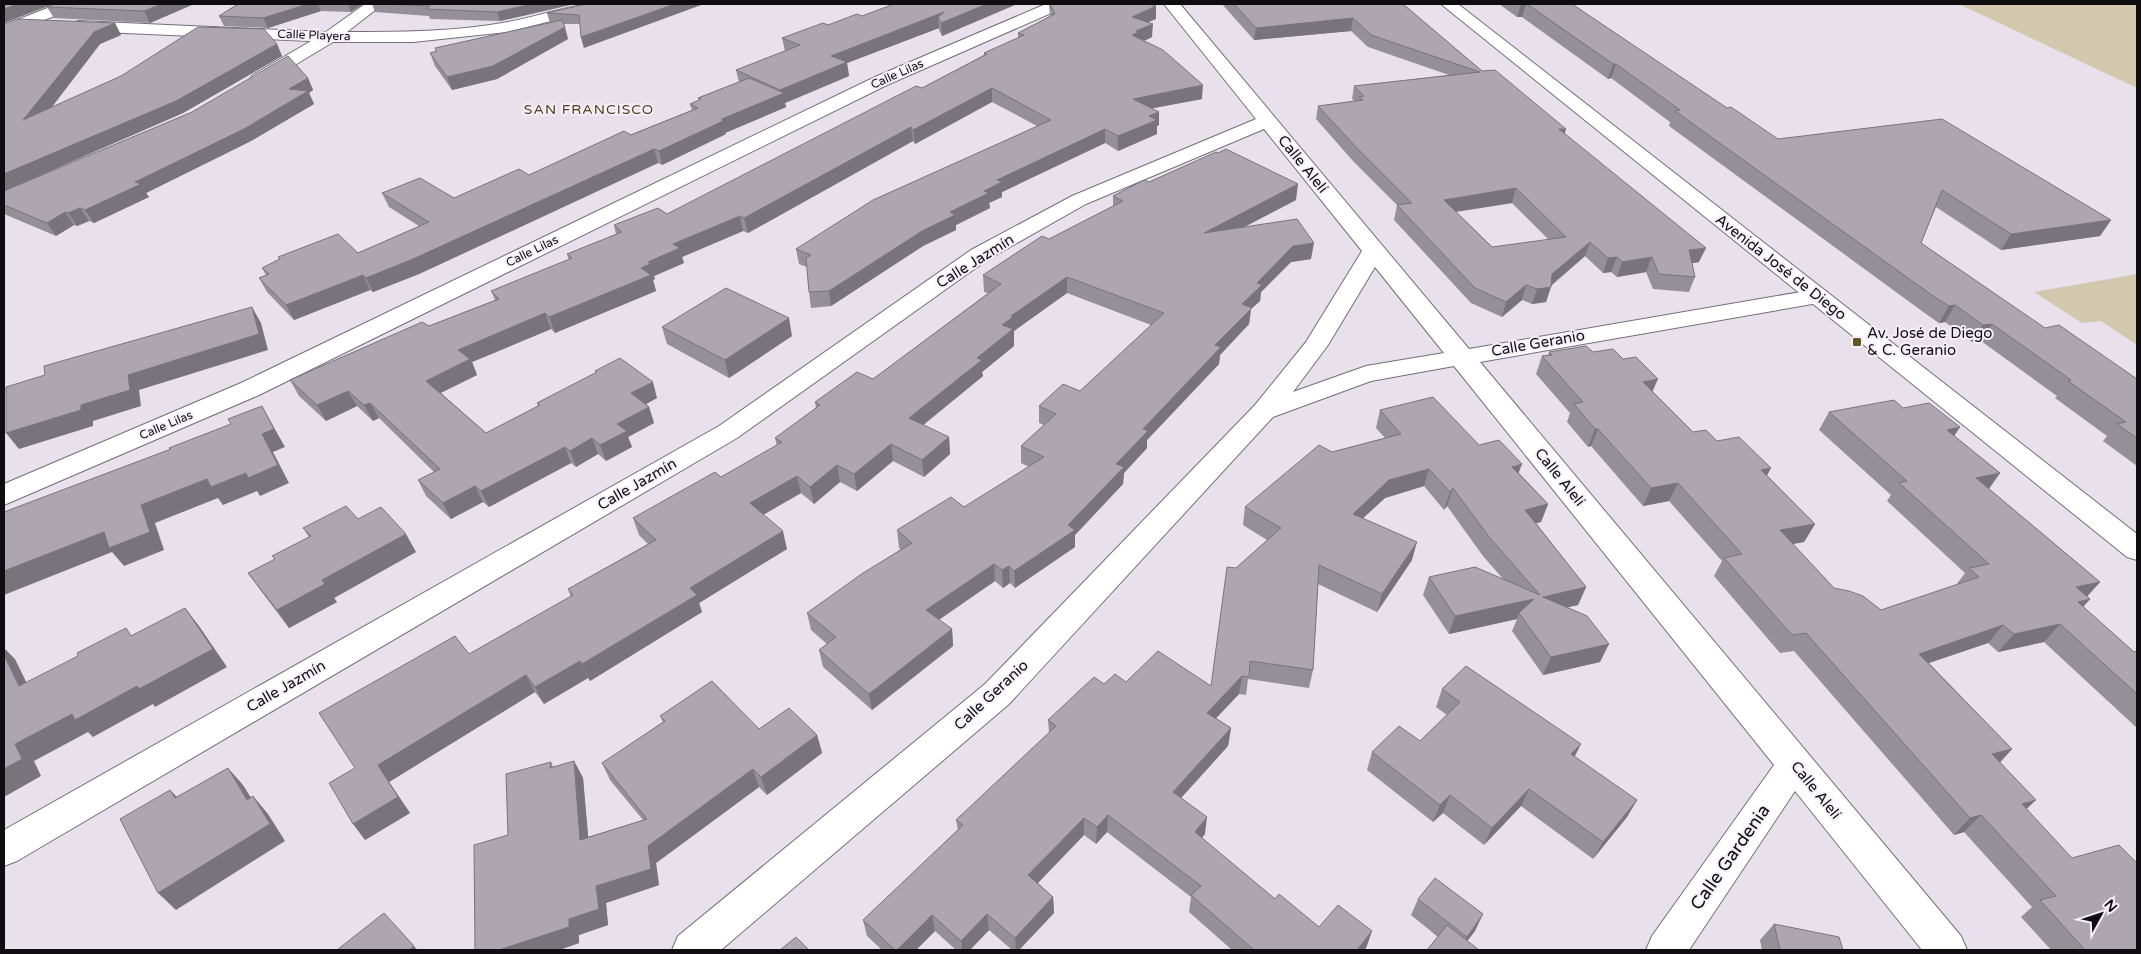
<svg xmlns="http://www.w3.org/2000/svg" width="2141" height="954" font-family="'Varela Round',sans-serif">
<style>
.green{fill:#d1c8ae}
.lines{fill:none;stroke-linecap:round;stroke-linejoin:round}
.street-casing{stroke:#746e77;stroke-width:2}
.secondary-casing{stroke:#746e77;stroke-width:2}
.street{fill:#fff;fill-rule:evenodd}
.secondary{fill:#fff;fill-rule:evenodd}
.wall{fill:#958f97;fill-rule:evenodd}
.shaded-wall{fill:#79747b}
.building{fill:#ada6b0;stroke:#79747b;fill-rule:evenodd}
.poi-dot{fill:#652;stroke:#f6eff9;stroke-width:2}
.labels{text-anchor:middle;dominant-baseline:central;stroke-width:4;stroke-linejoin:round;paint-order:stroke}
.far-street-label{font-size:12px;fill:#100d11;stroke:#f6eff9}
.far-neighbourhood-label{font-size:14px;letter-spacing:1px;fill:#4f4119;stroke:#f6eff9}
.street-label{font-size:15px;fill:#100d11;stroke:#f6eff9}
.poi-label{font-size:15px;fill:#100d11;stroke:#f6eff9;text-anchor:start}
.near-street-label{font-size:18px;fill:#100d11;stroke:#f6eff9}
</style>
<rect width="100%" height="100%" fill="#e8e1ec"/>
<g class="green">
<polygon points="1959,4 2137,4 2137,88"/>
<polygon points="2137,274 2137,345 2101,321 2082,323 2034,292"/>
</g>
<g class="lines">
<g class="street-casing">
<g id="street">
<polygon points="58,4 79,4 77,7 4,36 4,25"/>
<path d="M365 4H383L347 32C400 32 455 32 508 22 542 16 574 2 609 4L607 7 507 32 413 42H333L265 83 259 84 253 83 250 79 253 75 311 41 79 31 73 29 71 26 73 23 79 21 326 32Z"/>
<polygon points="1046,4 1067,4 1065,7 887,85 259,395 4,505 4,484 241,383 875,77"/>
<path d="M1164 4H1180L1469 349 1818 289 1826 291 1829 296 1826 301 1818 303 1480 362 1961 936 1967 950H1922L1795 791 1689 950H1646L1652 936 1774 765 1454 366 1371 381 1273 417 1009 704 721 950H672L678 936 985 684 1255 405 1306 342 1362 251 1264 129 1086 204 987 260 737 438 17 861 4 866V830L719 426 971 250 1072 196 1256 119ZM1375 267 1444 353 1366 366 1293 392 1328 345Z"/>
</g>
</g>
<g class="secondary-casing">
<polygon id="secondary" points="1441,4 1458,4 2137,534 2137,560 2127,557"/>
</g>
<use href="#street" class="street"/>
<use href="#secondary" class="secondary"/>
</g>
<g class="wall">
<polygon points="194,4 150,23 54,18 47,7"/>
<polygon points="238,4 363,4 351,12 321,11 268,28 224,26 219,16"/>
<polygon points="372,4 583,4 570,5 500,21 430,19 429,16 375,12"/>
<polygon points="586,4 584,48 581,37 580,24 563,24 568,39 497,79 452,90 435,66 430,53 436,52 435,48 550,23 547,13"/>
<polygon points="1017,4 942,36 939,30 939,28 847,63 849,76 785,103 786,107 725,133 726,134 662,165 658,163 419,274 373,292 370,290 294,320 267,292 259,278 266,275 262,268 279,259 278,257 358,253 419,226 389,207 382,193 454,198 529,175 692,110 690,104 699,100 698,98 739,82 736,70 785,51 782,38 828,25 862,16"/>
<polygon points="1049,4 1156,19 1148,22 1152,37 1144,41 1202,99 1153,108 1159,125 1157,126 1157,134 1118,151 1105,143 1002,192 1002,197 989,203 990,208 956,225 956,230 923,246 831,306 811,308 809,292 807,267 799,264 796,249 1037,126 992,102 915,144 913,141 748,233 743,231 682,257 684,263 654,276 655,279 653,280 656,291 555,333 551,329 472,362 477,375 441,393 486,433 538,406 537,403 596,373 595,371 657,398 646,404 649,407 654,423 628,437 632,447 606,461 598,454 576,467 571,463 489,507 483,502 451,519 426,496 418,480 434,472 379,418 373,421 357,406 326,421 299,396 290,380 495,300 491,291 569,260 567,254 616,234 614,225 667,214 922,88 984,55 984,53 1018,38 1018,33 1050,16"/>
<path d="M1222 4H1403L1482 71 1566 129 1564 134 1699 262 1692 263 1695 277 1689 292 1653 289 1646 272 1617 277 1611 272 1603 273 1585 256 1551 286 1546 302 1532 304 1522 300 1502 317 1471 303 1394 220 1397 205 1353 161 1316 119 1318 106 1354 101 1352 99 1354 86 1449 75 1368 47 1351 31 1254 40ZM1512 203 1549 240 1492 247 1456 212Z"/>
<polygon points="1499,4 1572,4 1727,108 1778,139 2111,220 2100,236 2001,250 1936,207 1921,243 2045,328 2137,379 2137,466 2103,441 2107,436 2055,398 2057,396 1981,341 1972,342 1945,322 1939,323 1926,314 1669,126 1670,122 1611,78 1608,79 1522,17 1517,17"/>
<polygon points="115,23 121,35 100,44 51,108 277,44 282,56 183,113 30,180 308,78 313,90 309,93 314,104 251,141 146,193 149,197 94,223 89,221 77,226 74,225 56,236 4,214 4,24"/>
<polygon points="1149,182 1296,200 1244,227 1311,259 1291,262 1261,292 1260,301 1251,309 1249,324 1220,355 1219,364 1147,440 1147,448 1124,473 1123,484 1075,535 1075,547 1015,588 1010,583 1003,588 995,581 939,620 952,629 953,646 872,710 823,667 819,650 827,644 811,630 807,613 901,549 899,548 897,530 964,507 1029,467 1021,463 1021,446 1044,425 1039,423 1039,406 1080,391 1151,325 1067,293 1014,331 1014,346 982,372 983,376 923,425 949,437 950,454 924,477 893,461 857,491 840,482 814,504 801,493 763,515 787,549 699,603 702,612 590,681 588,678 544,704 535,692 389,782 410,813 365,840 355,768 469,654 571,597 568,589 648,544 639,535 633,518 721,477 777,446 775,438 816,408 815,402 873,379 988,293 984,292 983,275 1049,239 1113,206 1113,196"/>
<polygon points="662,327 792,336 729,378 667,344"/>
<polygon points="1549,352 1593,352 1653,392 1693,432 1717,441 1771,468 1767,475 1815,524 1804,542 1792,544 1834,588 1881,610 1956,585 1965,573 1887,501 1891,495 1819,430 1829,412 1903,408 1960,427 1954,436 2000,473 1989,489 2100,582 2087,596 2090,599 2083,607 2134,652 2137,651 2137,728 2044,642 1998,652 1988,643 1929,663 2012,749 2000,762 2027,809 2137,950 2051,950 2021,917 2032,907 1964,832 1954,835 1794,651 1780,653 1714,576 1722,561 1669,501 1643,506 1591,446 1588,447 1567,422 1570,413 1536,374 1542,356 1548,355"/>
<polygon points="1380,410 1479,445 1519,473 1548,504 1541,522 1536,523 1586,587 1578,605 1567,607 1600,662 1543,675 1512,631 1517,619 1449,634 1423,595 1429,577 1504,580 1483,556 1447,506 1444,510 1424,486 1385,498 1363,518 1412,560 1377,612 1318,584 1313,670 1309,688 1248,679 1246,695 1239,694 1216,718 1231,728 1228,746 1181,798 1205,834 1202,838 1275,899 1319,927 1372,931 1366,948 1364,950 1232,950 1189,912 1191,897 1107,832 1096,844 1084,835 1038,883 1053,897 1054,913 1019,950 1012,950 989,930 970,950 956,950 935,931 916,950 882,950 867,936 863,920 958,830 956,820 1049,733 1048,720 1104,684 1126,682 1211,686 1236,568 1267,540 1243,525 1245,507 1332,452 1385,438 1376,428"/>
<polygon points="358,519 416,552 334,598 337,602 289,628 261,591 248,573 275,559 309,537 303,528"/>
<polygon points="1442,689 1574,757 1637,800 1627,817 1593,859 1521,806 1484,845 1443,813 1433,822 1367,770 1372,752 1420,741 1447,715 1436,707"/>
<polygon points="660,716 759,729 817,735 822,753 767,795 759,787 656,863 659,885 606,903 608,925 579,935 579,943 559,950 475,950 508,835 551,762 553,767 574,761 583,778 588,837 643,820 610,780 602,763 663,722"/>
<polygon points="1418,899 1475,931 1467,941 1438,937 1411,915"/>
<polygon points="1774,924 1843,950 1762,950 1760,940"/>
</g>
<g class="shaded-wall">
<polygon points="17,4 54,4 4,23 4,9"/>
<polygon points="162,4 194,4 150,23 144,11"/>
<polygon points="308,4 318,4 321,11 268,28 263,18"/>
<polygon points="348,4 363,4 351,12"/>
<polygon points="532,4 583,4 570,5 500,21 497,12"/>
<polygon points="675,4 704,4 584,48 581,37"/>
<polygon points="987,4 1017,4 942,36 941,23 938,17 939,28 847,63 849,76 785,103 786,107 725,133 726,134 662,165 659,151 722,119 781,94 780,90 831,56 944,12"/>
<polygon points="1521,4 1526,4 1522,17 1517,17"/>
<polygon points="1156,6 1156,19 1132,29 1132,17"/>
<polygon points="1353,18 1351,31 1254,40 1256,28"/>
<polygon points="115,23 121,35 100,44 32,133 23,120 94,32"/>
<polygon points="1153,24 1152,37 1139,43 1132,35 1136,31"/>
<polygon points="565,27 568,39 497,79 452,90 447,77"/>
<polygon points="277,44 282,56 183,113 4,191 4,174"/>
<polygon points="1613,64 1616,64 1611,78 1608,79"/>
<polygon points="308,78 313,90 309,93 314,104 251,141 146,193 149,197 94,223 85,210 135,182"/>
<polygon points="1203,85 1202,99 1133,112 1133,99"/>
<polygon points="992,88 992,102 915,144 913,130"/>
<polygon points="1159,112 1159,125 1157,126 1157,134 1118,151 1118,136 1149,116"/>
<polygon points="911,127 913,141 748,233 744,218"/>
<polygon points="1105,129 1105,143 1002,192 1002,197 989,203 990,208 956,225 956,230 923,246 831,306 829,291 950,212 984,191 997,180"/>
<polygon points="1559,129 1566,129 1562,142"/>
<polygon points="654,149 658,163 419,274 373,292 366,278"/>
<polygon points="1298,184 1296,200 1202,249 1204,233"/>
<polygon points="1516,188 1512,203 1440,214 1444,200"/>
<polygon points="80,208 89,221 77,226 68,213"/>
<polygon points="65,212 74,225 56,236 47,223"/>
<polygon points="740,216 743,231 682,257 684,263 654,276 655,279 653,280 656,291 555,333 549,317 641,268 648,262 673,244"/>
<polygon points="2111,220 2100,236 2001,250 2011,234"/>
<polygon points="1590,242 1585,256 1549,287 1551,287 1546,302 1532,304 1537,289 1552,274"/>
<polygon points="1314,243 1311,259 1291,262 1261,292 1260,301 1251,309 1249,324 1220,355 1219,364 1147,440 1147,448 1124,473 1123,484 1075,535 1075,547 1015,588 1014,571 1068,525 1143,429 1215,345 1257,283 1293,246"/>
<polygon points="1706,248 1699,262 1683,265 1689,250"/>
<polygon points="1617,257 1611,272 1603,273 1608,258"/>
<polygon points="1652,257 1646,272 1617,277 1622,262"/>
<polygon points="363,275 370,290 294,320 286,305"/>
<polygon points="1067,277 1067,293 1014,331 1014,346 982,372 983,376 911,435 909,418 977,358 1002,325 1011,316"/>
<polygon points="1526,285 1522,300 1502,317 1506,302"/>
<polygon points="1955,305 1945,322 1939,323 1949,306"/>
<polygon points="252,307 261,323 268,350 139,390 141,406 93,421 93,426 19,449 6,433 81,405 128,375"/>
<polygon points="545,313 551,329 472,362 477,375 434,396 426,381 458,350"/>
<polygon points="789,318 792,336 729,378 725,360"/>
<polygon points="1992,324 1981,341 1972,342 1983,325"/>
<polygon points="1658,379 1650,397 1643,382"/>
<polygon points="653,382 657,398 637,409 631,393"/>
<polygon points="348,391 357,406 326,421 317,405"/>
<polygon points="370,403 379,418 373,421 364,405"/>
<polygon points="262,406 272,424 285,447 273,452 289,483 260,496 257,491 223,505 218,498 155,523 164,550 124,566 112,552 4,595 4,571 141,505 262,434"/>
<polygon points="649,407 654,423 628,437 632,447 606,461 600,445 617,424"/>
<polygon points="1960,427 1948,445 1947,430"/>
<polygon points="1595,429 1598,429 1591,446 1588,447"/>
<polygon points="949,437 950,454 924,477 922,460"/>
<polygon points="592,438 598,454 576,467 570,451"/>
<polygon points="891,444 893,461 857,491 854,474"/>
<polygon points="565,447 571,463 489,507 481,491"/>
<polygon points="1522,464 1515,482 1512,467"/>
<polygon points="837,465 840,482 814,504 810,487"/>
<polygon points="1771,468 1761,486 1761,470"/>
<polygon points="1429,469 1424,486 1385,498 1348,532 1353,514 1389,480"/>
<polygon points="2000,473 1987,491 1976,478"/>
<polygon points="797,476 801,493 754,520 750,503"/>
<polygon points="1678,483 1669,501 1643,506 1651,488"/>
<polygon points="475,486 483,502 451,519 443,503"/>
<polygon points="1453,488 1447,506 1444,510 1450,492"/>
<polygon points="1548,504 1541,522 1519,528 1525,510"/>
<polygon points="1815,524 1804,542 1769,548 1780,530"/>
<polygon points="783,531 787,549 699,603 702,612 590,681 582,664 690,588"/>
<polygon points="406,534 416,552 334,598 337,602 289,628 277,610 322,580"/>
<polygon points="1417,542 1412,560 1377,612 1382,594"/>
<polygon points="994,564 995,581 928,627 926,610"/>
<polygon points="1009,566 1010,583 1003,588 1002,570"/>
<polygon points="2100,582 2084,600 2076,587"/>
<polygon points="1586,587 1578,605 1535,615 1543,597"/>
<polygon points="1534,599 1519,613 1517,619 1449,634 1455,616"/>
<polygon points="2090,599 2074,617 2078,602"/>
<polygon points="185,608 199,626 227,667 155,707 153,704 93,737 88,732 34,761 41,776 4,797 4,769 15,744 72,714"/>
<polygon points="2060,624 2044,642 1998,652 2014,634"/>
<polygon points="2003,625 1988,643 1905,671 1919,654"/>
<polygon points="952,629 953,646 872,710 869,694"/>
<polygon points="1609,644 1600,662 1543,675 1551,657"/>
<polygon points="4,648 15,659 37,704 19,686 4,655"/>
<polygon points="580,661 588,678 544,704 535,687"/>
<polygon points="526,675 535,692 389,782 410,813 365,840 353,824 378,765"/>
<polygon points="1242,676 1239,694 1205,730 1207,713"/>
<polygon points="1231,728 1228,746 1171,809 1173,792"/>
<polygon points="817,735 822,753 767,795 761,777"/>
<polygon points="1581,744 1572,762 1571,754"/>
<polygon points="2012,749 1996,767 1992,754"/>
<polygon points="574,761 583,778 590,857 580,840"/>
<polygon points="228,768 243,785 263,817 247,800"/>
<polygon points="753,769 759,787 656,863 659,885 606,903 608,925 579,935 579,943 559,950 499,950 569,919 596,886 648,846"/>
<polygon points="1529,789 1521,806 1484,845 1492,828"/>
<polygon points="170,790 187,807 175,798"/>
<polygon points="1450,795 1443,813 1433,822 1440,805"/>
<polygon points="253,796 268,814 285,841 176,910 158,893"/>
<polygon points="1637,800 1627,817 1593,859 1603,842"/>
<polygon points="2036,800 2018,817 2022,804"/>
<polygon points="1108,815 1107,832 1096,844 1097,827"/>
<polygon points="1981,815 1964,832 1954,835 1970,818"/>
<polygon points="1207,817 1205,834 1192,849 1195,832"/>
<polygon points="1084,818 1084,835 1029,892 1028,875"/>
<polygon points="1053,897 1054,913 1019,950 1016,950 1015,938"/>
<polygon points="987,914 989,930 970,950 962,950 961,941"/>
<polygon points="1483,914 1475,931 1460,950 1467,937"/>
<polygon points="932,915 935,931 916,950 897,950"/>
<polygon points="1372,931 1366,948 1364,950 1357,950"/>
<polygon points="414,946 417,950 409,950"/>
</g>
<g class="building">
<polygon points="4,4 17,4 4,9"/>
<polygon points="55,4 162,4 144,11 47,7"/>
<polygon points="238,4 308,4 263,18 219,16"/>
<polygon points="387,4 532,4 497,12 426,9 430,6"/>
<polygon points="586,4 675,4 581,37 579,15 547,13"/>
<polygon points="894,4 987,4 941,23 938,17 944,12 831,56 847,62 780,90 736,70 800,45 782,38 823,23 828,25 857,14 862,16"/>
<polygon points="1050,4 1149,4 1156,6 1132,17 1153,24 1136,31 1139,32 1132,35 1163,50 1203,85 1133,99 1159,112 1149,116 1157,120 1118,136 1105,129 997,180 1002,182 984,191 989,193 950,212 955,215 922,231 829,291 809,292 806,258 811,255 796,249 873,200 1051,120 992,88 913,130 911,127 744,218 740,216 673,244 680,248 648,262 650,264 641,268 651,275 549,317 545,313 458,350 470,359 426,381 486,433 540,405 537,403 597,372 595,371 620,358 653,382 631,393 649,407 617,424 627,431 600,445 592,438 570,451 565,447 481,491 475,486 443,503 418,480 440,469 370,403 364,405 348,391 317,405 290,380 422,322 429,326 499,299 491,291 572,258 567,254 622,232 614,225 658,208 667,214 916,86 922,88 987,54 984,53 1024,35 1018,33 1055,14"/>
<path d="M1234 4H1403L1482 71 1495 70 1566 129H1559L1706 248 1689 250 1695 277 1659 274 1652 257 1622 262 1617 257 1608 258 1590 242 1552 274 1551 287 1537 289 1526 285 1506 302 1475 288 1397 205 1412 203 1356 147 1318 106 1363 100 1359 97 1364 96 1354 86 1480 72 1371 35 1353 18 1256 28ZM1516 188 1566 237 1492 247 1444 200Z"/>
<polygon points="1527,4 1572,4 1727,108 1731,107 1778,139 1942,119 2111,220 2011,234 1942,190 1921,243 2045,328 2059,325 2137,379 2137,438 2117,424 2126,422 2068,381 2071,380 1992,324 1983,325 1955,305 1949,306 1936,298 1675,111 1680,110 1616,64 1613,64"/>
<polygon points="17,19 115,23 94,32 23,120 121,76 198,27 264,29 277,44 176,101 4,174 4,24"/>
<polygon points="562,20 565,27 493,66 447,77 430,53 437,51 435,48"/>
<polygon points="288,56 308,78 289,89 308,91 244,129 135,182 141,184 85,210 80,208 68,213 65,212 47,223 4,205 4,191 192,112"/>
<polygon points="749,78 784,93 722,119 723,121 659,151 654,149 413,259 366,278 363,275 286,305 259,278 269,274 262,268 280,259 278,257 338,234 358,253 429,222 382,193 420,178 454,198 519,169 529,175 624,131 631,135 698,108 690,104 701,99 698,98"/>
<polygon points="1226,149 1298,184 1204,233 1297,219 1314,243 1293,246 1257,283 1262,285 1242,304 1252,308 1215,345 1221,347 1143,429 1148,431 1116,464 1124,467 1068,525 1075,530 1014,571 1009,566 1002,570 994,564 926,610 952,629 869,694 819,650 836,637 807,613 863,573 912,543 897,530 951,497 964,507 1044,457 1021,446 1056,414 1039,406 1063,384 1080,391 1164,313 1067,277 1011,316 1013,317 1002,325 1013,329 977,358 982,360 909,418 949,437 922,460 891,444 854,474 837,465 810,487 797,476 750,503 783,531 690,588 697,595 582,664 580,661 535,687 526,675 378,765 398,797 353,824 329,783 355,768 319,713 455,636 469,654 573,595 568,589 656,540 633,518 715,472 721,477 782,442 775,438 820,405 815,402 857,372 873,379 1001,284 983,275 1042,236 1049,239 1123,201 1113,196 1144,180 1149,182 1216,152 1218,153"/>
<polygon points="726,288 789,318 725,360 662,327"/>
<polygon points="252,307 259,334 128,375 130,390 81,405 81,410 6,433 6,387 45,375 44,366"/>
<polygon points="1586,346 1593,352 1613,349 1623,359 1636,357 1658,379 1643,382 1693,432 1706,430 1717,441 1739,437 1771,468 1761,470 1815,524 1780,530 1834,588 1849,591 1863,596 1881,610 1979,577 1969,568 1989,564 1899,483 1907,481 1829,412 1894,400 1903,408 1929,403 1960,427 1947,430 2000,473 1976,478 2100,582 2076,587 2090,599 2078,602 2134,652 2137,651 2137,694 2060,624 2014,634 2003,625 1919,654 2012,749 1992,754 2036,800 2022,804 2072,858 2119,845 2137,863 2137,950 2085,950 2040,900 2056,896 1981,815 1970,818 1806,633 1792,635 1724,558 1742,554 1678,483 1651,488 1598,429 1595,429 1574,404 1583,402 1542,356 1552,355 1549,352"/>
<polygon points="1433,397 1479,445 1499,440 1522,464 1512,467 1548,504 1525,510 1586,587 1543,597 1587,616 1609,644 1551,657 1519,613 1534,599 1455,616 1429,577 1475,567 1540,595 1490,538 1453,488 1450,492 1429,469 1389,480 1353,514 1417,542 1382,594 1319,565 1313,670 1250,661 1249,677 1242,676 1207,713 1231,728 1173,792 1207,817 1195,832 1275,899 1279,894 1319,927 1338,905 1372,931 1357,950 1254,950 1191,895 1201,886 1108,815 1097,827 1084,818 1028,875 1053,897 1015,938 987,914 961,941 932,915 897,950 895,950 863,920 963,825 956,820 1056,726 1048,720 1094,677 1104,684 1115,674 1126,682 1158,651 1211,686 1227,567 1236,568 1281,528 1245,507 1319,445 1332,452 1401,434 1380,410"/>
<polygon points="262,406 274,429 262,434 278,465 248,478 246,473 211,487 207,479 141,505 150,532 109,548 104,532 4,571 4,512 171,449 169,448 231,424 228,419"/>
<polygon points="346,506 358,519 381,507 406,534 322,580 325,584 277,610 248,573 275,559 272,556 311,536 303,528"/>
<polygon points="185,608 213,649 139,689 137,686 75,720 72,714 15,744 22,759 4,769 4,655 19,686 78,656 77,653 126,628 131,636"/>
<polygon points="1466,666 1581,744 1571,754 1637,800 1603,842 1529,789 1492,828 1450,795 1440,805 1372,752 1399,726 1420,741 1460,702 1442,689"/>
<polygon points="712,681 759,729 789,708 817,735 761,777 753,769 648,846 651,869 596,886 599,909 569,919 569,927 499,950 475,950 474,845 508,835 506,774 551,762 550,768 574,761 580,840 647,819 602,763 665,721 660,716"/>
<polygon points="228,768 247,800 253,796 270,824 158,893 120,819 170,790 175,798"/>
<polygon points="1435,878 1483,914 1467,937 1418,899"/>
<polygon points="384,913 414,946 409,950 337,950"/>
<polygon points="1774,924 1839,937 1843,950 1780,950"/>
<polygon points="1447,925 1479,950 1427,950"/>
<polygon points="796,937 809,950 780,950"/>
</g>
<rect class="poi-dot" x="1852" y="337" width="10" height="10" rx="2.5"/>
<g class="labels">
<g class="far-street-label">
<text transform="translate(314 35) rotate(2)">Calle Playera</text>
<text transform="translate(897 74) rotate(-24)">Calle Lilas</text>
<text transform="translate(532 251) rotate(-26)">Calle Lilas</text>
<text transform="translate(166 425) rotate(-23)">Calle Lilas</text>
</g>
<g class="far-neighbourhood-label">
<text x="589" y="109">SAN FRANCISCO</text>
</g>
<g class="street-label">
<text transform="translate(1303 164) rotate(51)">Calle Alelí</text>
<text transform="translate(975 261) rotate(-32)">Calle Jazmín</text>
<text transform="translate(1781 267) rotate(38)">Avenida José de Diego</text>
<text transform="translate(1538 343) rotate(-10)">Calle Geranio</text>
<text transform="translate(1560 477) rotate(51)">Calle Alelí</text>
<text transform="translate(637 484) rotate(-30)">Calle Jazmín</text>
<text transform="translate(286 686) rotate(-30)">Calle Jazmín</text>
<text transform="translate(991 695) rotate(-43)">Calle Geranio</text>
<text transform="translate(1816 790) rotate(51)">Calle Alelí</text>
</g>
<g class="poi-label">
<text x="1867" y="333">Av. José de Diego<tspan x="1867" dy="17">&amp; C. Geranio</tspan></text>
</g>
<g class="near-street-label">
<text transform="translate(1730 857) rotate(-55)">Calle Gardenia</text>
</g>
</g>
<rect width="2141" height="954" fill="none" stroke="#100d11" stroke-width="10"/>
<g transform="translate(2101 914) rotate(50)" stroke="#f6eff9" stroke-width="4" paint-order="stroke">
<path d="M0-4L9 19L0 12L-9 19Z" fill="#100d11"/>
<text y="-8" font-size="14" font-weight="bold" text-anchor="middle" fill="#100d11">N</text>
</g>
</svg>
